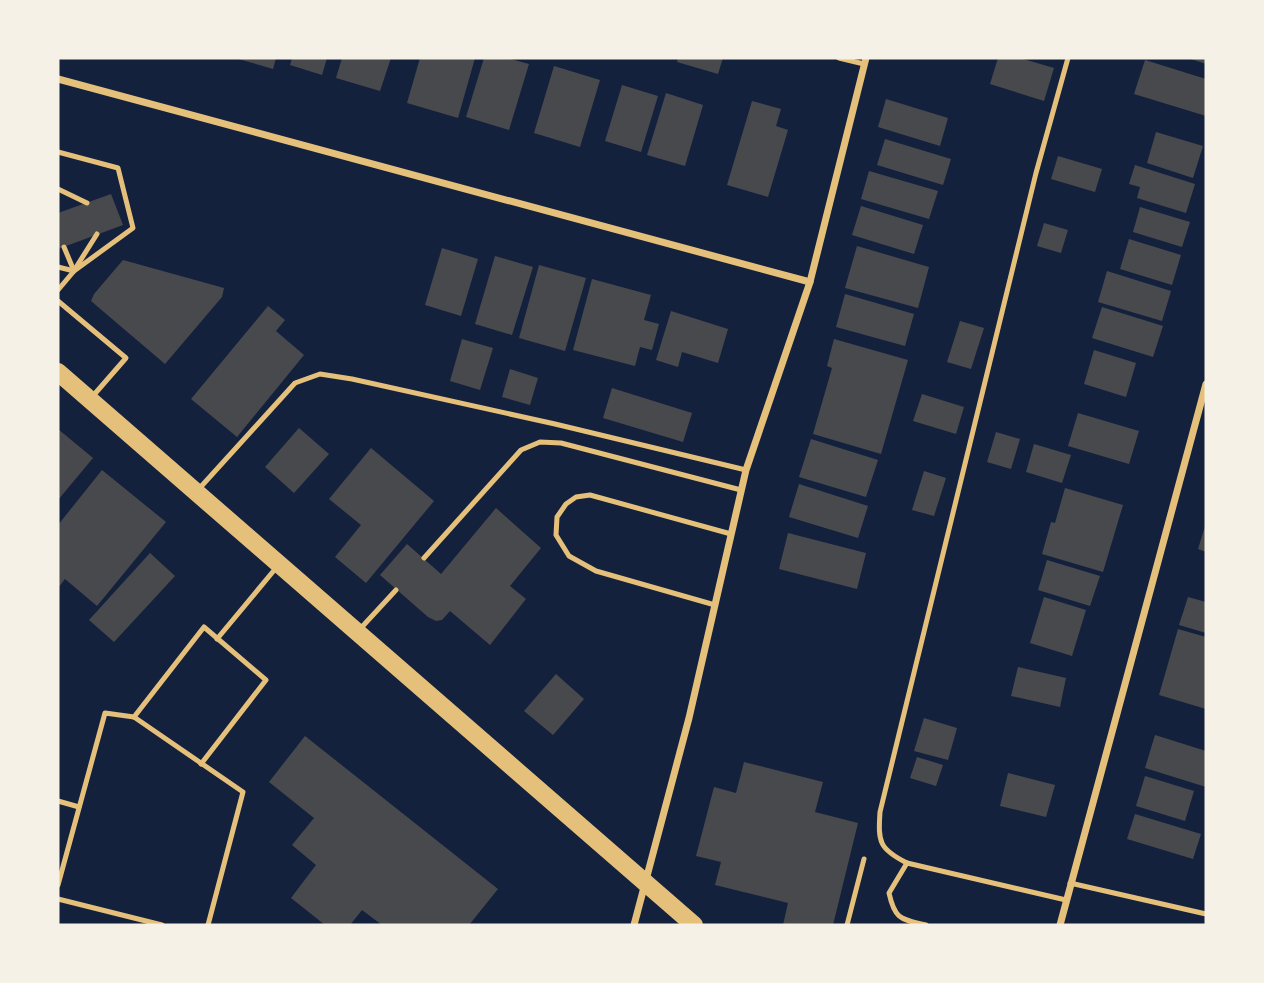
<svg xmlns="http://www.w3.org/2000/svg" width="1264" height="983" font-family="'Open Sans',sans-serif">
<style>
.building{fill:#48494c}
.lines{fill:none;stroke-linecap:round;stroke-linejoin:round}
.service{stroke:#e5c07b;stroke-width:5}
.minor{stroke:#e5c07b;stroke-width:7}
.primary{stroke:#e5c07b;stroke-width:18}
</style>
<rect width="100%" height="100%" fill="#14213d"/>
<g class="building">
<polygon points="235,58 276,58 273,69"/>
<polygon points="292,58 327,58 322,75 290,65"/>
<polygon points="342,58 391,58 380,91 336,78"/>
<polygon points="420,58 475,58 458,118 407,103"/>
<polygon points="484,58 507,58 529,64 509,130 466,117"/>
<polygon points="678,58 723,58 718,74 677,62"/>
<polygon points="998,58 1020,58 1054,68 1044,101 990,84"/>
<polygon points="1188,58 1206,58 1206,64"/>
<polygon points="1145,60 1206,79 1206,116 1134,94"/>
<polygon points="554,66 600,80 580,147 534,133"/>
<polygon points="622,85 658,96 641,152 605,141"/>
<polygon points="666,93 703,105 685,166 647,155"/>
<polygon points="886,99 948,118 940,146 878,127"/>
<polygon points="752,101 781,109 776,126 788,130 768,197 727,185"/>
<polygon points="1156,132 1203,146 1193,178 1147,163"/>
<polygon points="885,139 951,159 943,185 877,165"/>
<polygon points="1058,156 1102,169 1095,192 1051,179"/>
<polygon points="1135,165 1195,184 1186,213 1137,198 1140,187 1129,184"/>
<polygon points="869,171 938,191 929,219 861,199"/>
<polygon points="111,194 123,225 58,249 58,213"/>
<polygon points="861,206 923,225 914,254 852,235"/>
<polygon points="1140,207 1190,222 1182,247 1133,232"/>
<polygon points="1044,223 1068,230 1061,253 1037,246"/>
<polygon points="1129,239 1181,255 1172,285 1120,269"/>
<polygon points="857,246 929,267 918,308 845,288"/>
<polygon points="442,248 478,259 461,316 425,305"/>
<polygon points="495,256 533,267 512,335 475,324"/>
<polygon points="123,260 224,288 222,297 165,364 91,301 94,294"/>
<polygon points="539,265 586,278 565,351 519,338"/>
<polygon points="1107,271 1171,291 1162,321 1098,302"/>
<polygon points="592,279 651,295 644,320 659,324 652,350 640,347 635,366 573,350"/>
<polygon points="845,294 914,314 905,346 836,327"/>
<polygon points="268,306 285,320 276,331 304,355 237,437 191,399"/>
<polygon points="1102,307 1163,326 1153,357 1092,338"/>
<polygon points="671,311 728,329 718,363 682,352 678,367 656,360"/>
<polygon points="960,321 984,328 971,369 947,362"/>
<polygon points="462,339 493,348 480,390 450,381"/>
<polygon points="834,339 908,360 881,454 813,434 832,368 827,366"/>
<polygon points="1094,350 1136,363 1126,397 1084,384"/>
<polygon points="510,369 538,378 530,405 502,397"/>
<polygon points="612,388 692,413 683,442 603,418"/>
<polygon points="922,394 964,407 956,434 913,421"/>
<polygon points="1078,413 1139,431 1129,464 1068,446"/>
<polygon points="299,428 329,454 294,493 265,467"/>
<polygon points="58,429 93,458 58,500"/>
<polygon points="996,432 1020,439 1011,469 987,462"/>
<polygon points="811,439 878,460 866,497 799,477"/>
<polygon points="1034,444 1071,455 1062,483 1026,472"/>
<polygon points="371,448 434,501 366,583 335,557 361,525 329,499"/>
<polygon points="102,470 166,522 97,606 65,579 58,588 58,525"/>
<polygon points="924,471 946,478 934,516 912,510"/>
<polygon points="799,484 868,506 858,538 789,517"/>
<polygon points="1065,488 1123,505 1103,572 1042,554 1051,522 1055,523"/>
<polygon points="496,508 541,548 510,586 526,599 490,645 450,611 442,620 436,621 428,617 380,575 407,544 441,574"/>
<polygon points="1206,523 1206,552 1198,549"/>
<polygon points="788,533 866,553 857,589 779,569"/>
<polygon points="150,553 175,576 114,642 89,620"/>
<polygon points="1047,560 1100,576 1090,606 1038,590"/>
<polygon points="1044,597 1086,610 1072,656 1030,643"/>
<polygon points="1188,597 1206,602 1206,633 1179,625"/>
<polygon points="1178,629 1206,637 1206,709 1159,695"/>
<polygon points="1018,667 1066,678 1060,707 1011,696"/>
<polygon points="556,674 584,699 553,735 524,711"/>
<polygon points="924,718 957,728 948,760 914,751"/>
<polygon points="1155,735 1206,751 1206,787 1145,768"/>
<polygon points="305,736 498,889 469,925 382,925 362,910 350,925 325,925 291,898 316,865 292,845 314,818 269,782"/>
<polygon points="917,757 943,765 936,786 910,778"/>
<polygon points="744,762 823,782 815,812 858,823 833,925 783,925 788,903 715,885 721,862 696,856 714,787 736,793"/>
<polygon points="1008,773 1055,785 1046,817 1000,806"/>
<polygon points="1145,776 1194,791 1185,821 1136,806"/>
<polygon points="1135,814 1201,834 1193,859 1127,839"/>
</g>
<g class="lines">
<g class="service">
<polyline points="839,58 864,64"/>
<polyline points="58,152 118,168 133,228 74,271"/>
<polyline points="58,189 87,203"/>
<polyline points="58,267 74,271"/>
<polyline points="75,269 97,234"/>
<polyline points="58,290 74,271 64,247"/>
<polyline points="58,301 126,358 92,397"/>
<polyline points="197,491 295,383 320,374 352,379 555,424 746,470"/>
<polyline points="424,558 521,450 540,442 561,443 741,490"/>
<polyline points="715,605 596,571 569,556 556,535 557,517 566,504 576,497 590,495 731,534"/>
<polyline points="360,629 396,590"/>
<polyline points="217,639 276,568"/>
<polyline points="134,717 204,627 266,680 201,764"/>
<polyline points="58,801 79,807"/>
<path d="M907 863 889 893C895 920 901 919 926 925"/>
<polyline points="1070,883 1206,914"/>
<polyline points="58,885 105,713 134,717 243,792 208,925"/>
<polyline points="58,899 162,925"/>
<path d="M1066 900 907 863C879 849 878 842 880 812L1036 173 1068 58"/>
<polyline points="847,925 864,859"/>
</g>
<g class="minor">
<polyline points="58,79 810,282"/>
<polyline points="634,925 689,718 746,470 810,282 866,58"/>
<polyline points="1060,925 1206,384"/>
</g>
<polyline class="primary" points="58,372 694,925"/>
</g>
<rect width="1264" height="983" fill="none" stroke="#f6f1e7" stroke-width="119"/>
</svg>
